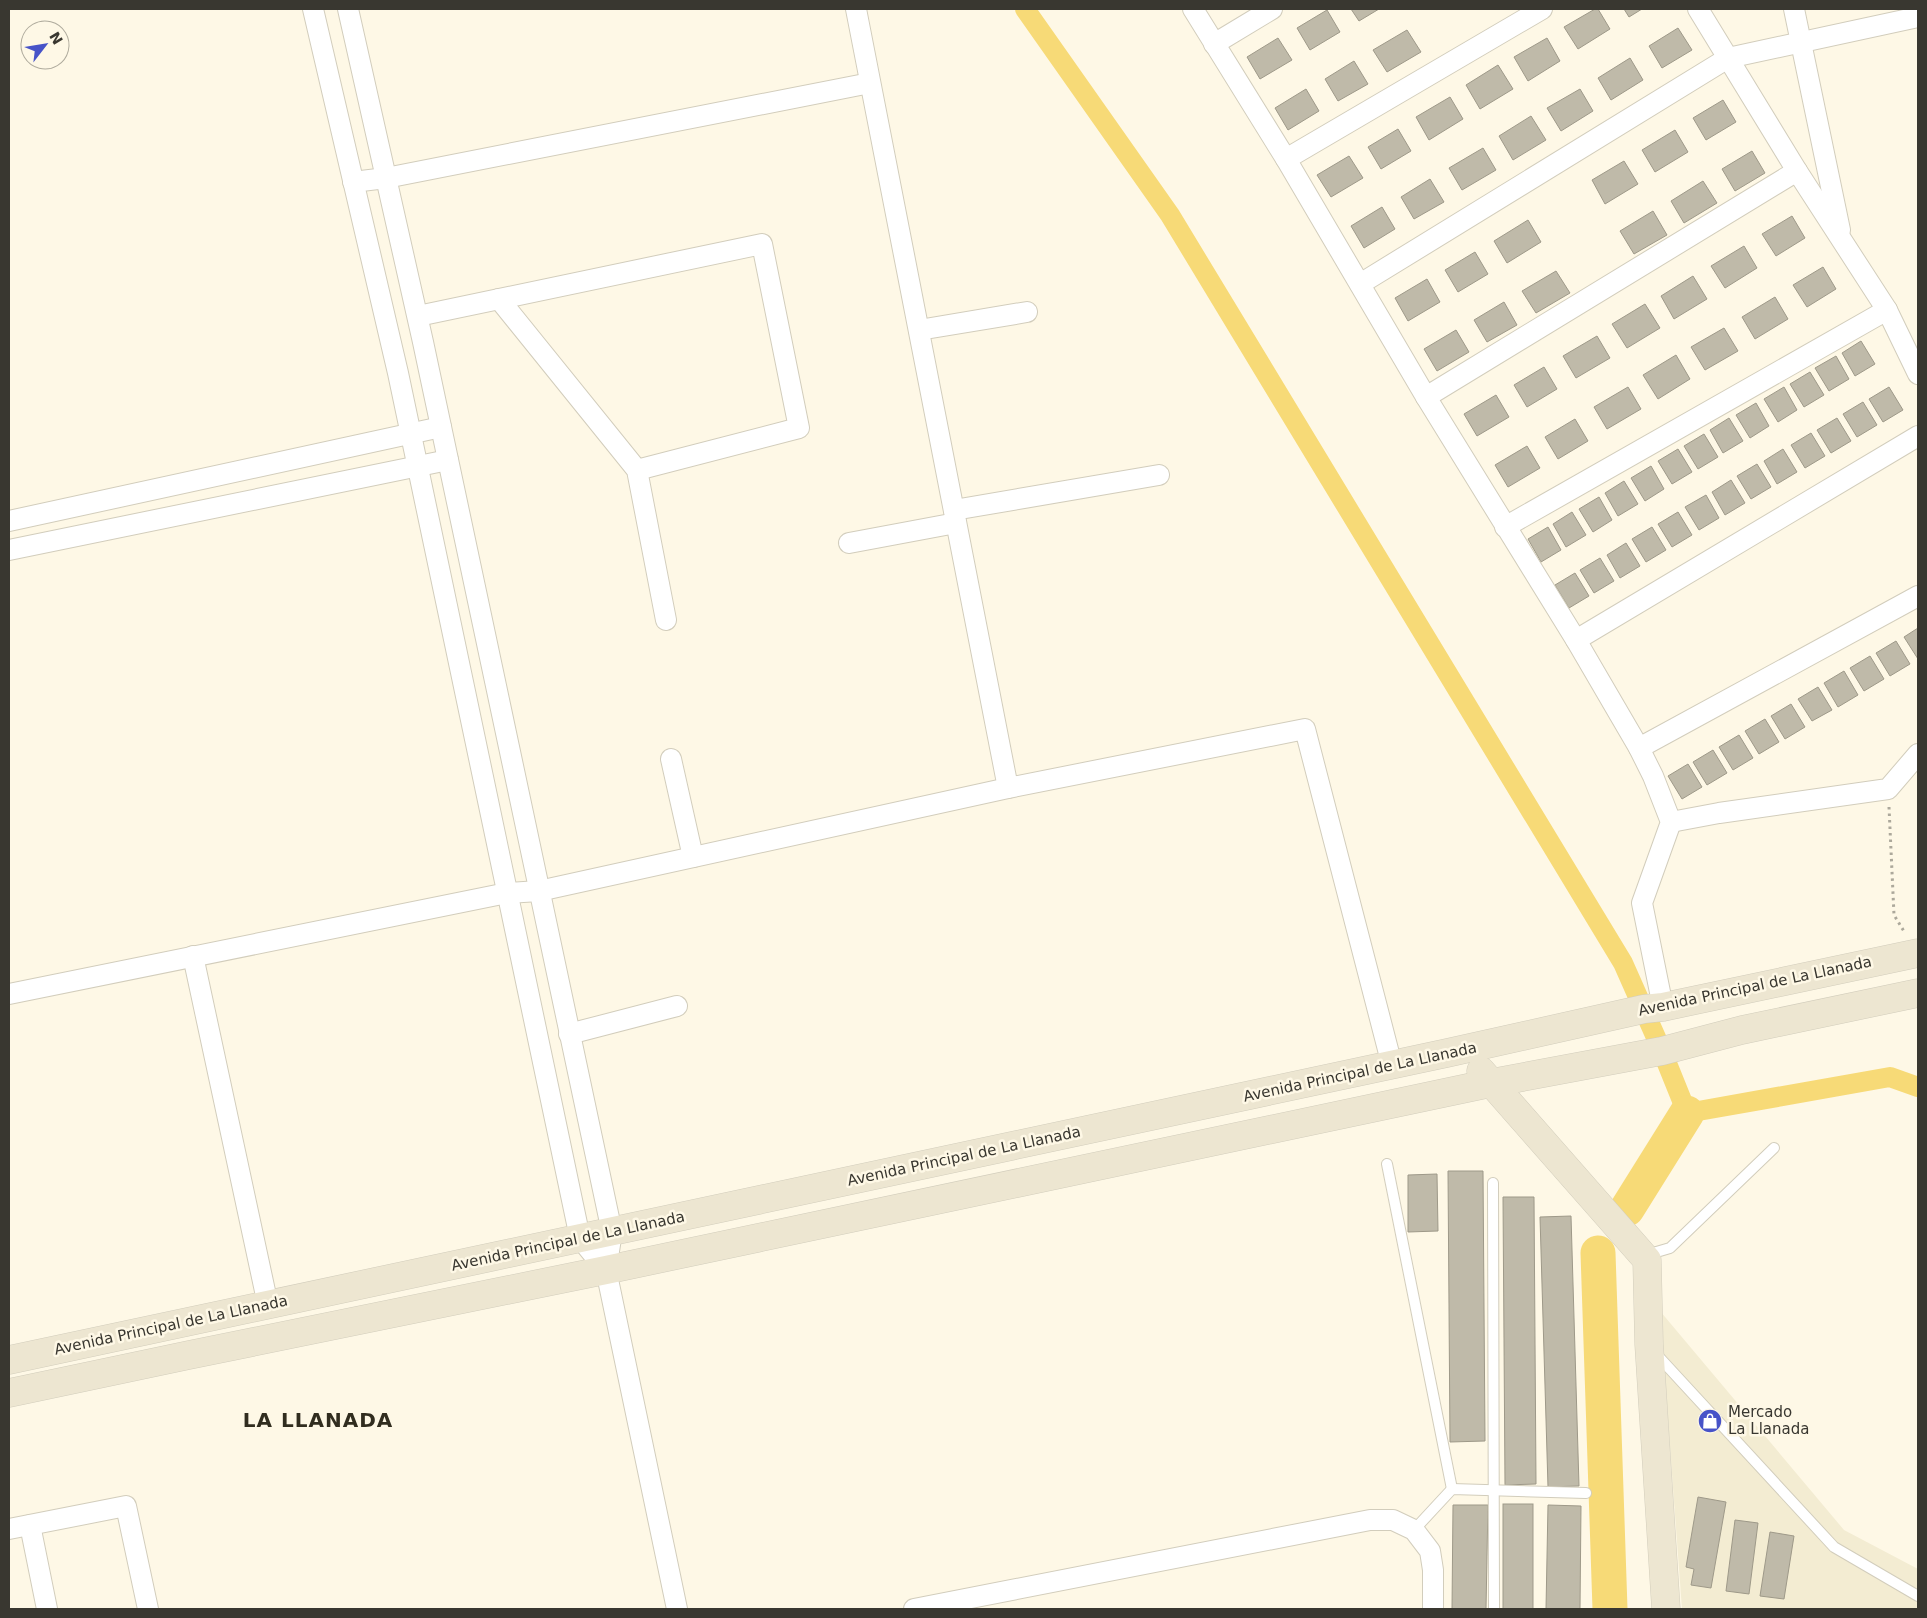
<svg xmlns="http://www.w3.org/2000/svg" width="1927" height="1618" font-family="'DejaVu Sans',sans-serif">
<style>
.built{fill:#f3ecd2}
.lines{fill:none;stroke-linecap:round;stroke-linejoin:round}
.canal{stroke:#f7da77;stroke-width:20}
.river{stroke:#f7da77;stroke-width:35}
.building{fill:#bfbaa9;stroke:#9e9989}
.lane-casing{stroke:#d2cdbc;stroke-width:12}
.street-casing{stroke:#d2cdbc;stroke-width:22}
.secondary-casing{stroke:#d2cdbc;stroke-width:29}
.path{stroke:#aca89b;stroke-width:3;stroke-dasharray:2.5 4;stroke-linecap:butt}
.lane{stroke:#fff;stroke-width:10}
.street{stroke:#fff;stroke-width:20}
.secondary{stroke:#ede6d1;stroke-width:28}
.labels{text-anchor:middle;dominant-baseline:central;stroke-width:5;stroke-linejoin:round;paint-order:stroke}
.street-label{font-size:15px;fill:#393730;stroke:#fef8e6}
.poi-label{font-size:15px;fill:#393730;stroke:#fef8e6;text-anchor:start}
.district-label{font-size:20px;font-weight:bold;letter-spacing:1px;fill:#312d1f;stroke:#fef8e6}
</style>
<rect width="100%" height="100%" fill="#fef8e6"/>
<polygon class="built" points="1660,1311 1844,1530 1918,1569 1918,1609 1682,1609"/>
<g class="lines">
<polyline class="canal" points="1025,9 1170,215 1623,963 1662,1051 1687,1113 1890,1077 1918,1087"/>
<g class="river">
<polyline points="1627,1209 1687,1113"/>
<polyline points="1598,1253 1610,1609"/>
</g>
</g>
<g class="building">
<polygon points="1351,9 1379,9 1359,21"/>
<polygon points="1595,9 1598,9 1610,29 1578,49 1564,27"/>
<polygon points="1624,9 1642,9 1629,17"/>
<polygon points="1327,10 1340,32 1310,50 1297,28"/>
<polygon points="1678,28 1692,50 1662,68 1649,46"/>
<polygon points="1407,30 1421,52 1387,72 1373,50"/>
<polygon points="1278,38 1292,60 1260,79 1247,57"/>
<polygon points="1547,38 1560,61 1528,81 1514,57"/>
<polygon points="1630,58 1643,80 1611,100 1598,78"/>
<polygon points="1354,61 1368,84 1338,101 1325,79"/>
<polygon points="1498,65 1513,89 1480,109 1466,85"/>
<polygon points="1306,89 1319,111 1288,130 1275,108"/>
<polygon points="1580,89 1593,111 1561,131 1547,108"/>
<polygon points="1450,97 1463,119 1429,140 1416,117"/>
<polygon points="1723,100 1736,122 1706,140 1693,118"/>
<polygon points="1531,116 1546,140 1513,160 1499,136"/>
<polygon points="1398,129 1411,151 1381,169 1368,147"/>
<polygon points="1675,130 1688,152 1655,172 1642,150"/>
<polygon points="1483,148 1496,170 1462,190 1449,168"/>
<polygon points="1752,151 1765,173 1735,191 1722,169"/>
<polygon points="1349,156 1363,178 1331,197 1317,175"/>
<polygon points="1624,161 1638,184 1605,204 1592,180"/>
<polygon points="1430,179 1444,202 1414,219 1401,197"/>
<polygon points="1703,181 1717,203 1684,223 1671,201"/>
<polygon points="1382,207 1395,229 1364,248 1351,226"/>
<polygon points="1653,211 1667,235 1634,254 1620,231"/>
<polygon points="1792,216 1805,238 1776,256 1762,234"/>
<polygon points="1528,220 1541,242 1507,263 1494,241"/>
<polygon points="1744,246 1757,268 1725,288 1711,266"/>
<polygon points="1475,252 1488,274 1458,292 1445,270"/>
<polygon points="1823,267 1836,289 1807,307 1793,285"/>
<polygon points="1556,271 1570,293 1536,313 1522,291"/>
<polygon points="1693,276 1707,299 1674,319 1661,296"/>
<polygon points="1427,279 1440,302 1408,321 1395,298"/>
<polygon points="1775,297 1788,319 1755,339 1742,317"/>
<polygon points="1504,302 1517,325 1487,342 1474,320"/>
<polygon points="1645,304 1660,328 1627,348 1612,324"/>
<polygon points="1724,328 1738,351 1705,370 1691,347"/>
<polygon points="1456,330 1469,352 1437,371 1424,349"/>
<polygon points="1597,336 1610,358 1576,378 1563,356"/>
<polygon points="1861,341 1875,364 1855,376 1842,353"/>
<polygon points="1676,355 1690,379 1658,399 1643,375"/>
<polygon points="1836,356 1849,379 1829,391 1815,368"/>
<polygon points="1544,367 1557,389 1527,407 1514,385"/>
<polygon points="1810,372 1824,395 1804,407 1790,384"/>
<polygon points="1628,387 1641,409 1607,429 1594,407"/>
<polygon points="1784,387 1797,410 1778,422 1764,399"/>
<polygon points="1889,387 1903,410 1883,422 1869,399"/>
<polygon points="1496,395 1509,417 1477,436 1464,414"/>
<polygon points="1863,402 1877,425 1857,437 1843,414"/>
<polygon points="1756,403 1769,426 1750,438 1736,415"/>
<polygon points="1729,418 1743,441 1723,453 1710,430"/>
<polygon points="1837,418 1851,441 1831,453 1817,430"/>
<polygon points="1575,419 1588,441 1558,459 1545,437"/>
<polygon points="1811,433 1825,456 1805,468 1791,445"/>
<polygon points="1704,434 1718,457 1698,469 1684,446"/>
<polygon points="1527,446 1540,468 1508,487 1495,465"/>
<polygon points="1678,449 1692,472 1672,484 1658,461"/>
<polygon points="1783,449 1797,472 1777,484 1764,461"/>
<polygon points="1757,464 1771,487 1751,499 1737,476"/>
<polygon points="1651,466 1664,489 1645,501 1631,478"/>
<polygon points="1731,480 1745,503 1725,515 1712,492"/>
<polygon points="1624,481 1638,504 1618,516 1605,493"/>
<polygon points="1706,495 1719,518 1699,530 1685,507"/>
<polygon points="1599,497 1612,520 1593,532 1579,509"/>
<polygon points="1572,512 1586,535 1566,547 1553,524"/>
<polygon points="1678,512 1692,535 1672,547 1658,524"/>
<polygon points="1548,527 1561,550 1541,562 1528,539"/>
<polygon points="1652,527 1666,550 1646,562 1632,539"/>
<polygon points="1626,543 1640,566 1620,578 1607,555"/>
<polygon points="1600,558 1614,581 1594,593 1580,570"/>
<polygon points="1575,573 1589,596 1569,608 1555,585"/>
<polygon points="1918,628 1918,659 1904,637"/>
<polygon points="1896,641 1910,664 1890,676 1876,653"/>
<polygon points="1870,656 1884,679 1864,691 1850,668"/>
<polygon points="1844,671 1858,695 1838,707 1824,683"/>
<polygon points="1818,687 1832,710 1812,721 1798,699"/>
<polygon points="1791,704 1805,727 1785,739 1771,716"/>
<polygon points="1765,719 1779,742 1759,754 1745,731"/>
<polygon points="1739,735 1753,758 1733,770 1719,747"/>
<polygon points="1713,750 1727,773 1707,785 1693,762"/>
<polygon points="1688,764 1702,787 1682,799 1668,776"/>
<polygon points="1448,1171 1483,1171 1485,1441 1450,1442"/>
<polygon points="1437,1174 1438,1231 1408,1232 1408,1175"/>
<polygon points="1503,1197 1534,1197 1536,1484 1505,1485"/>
<polygon points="1571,1216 1579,1486 1548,1487 1540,1217"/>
<polygon points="1698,1497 1726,1502 1711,1588 1691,1585 1694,1569 1686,1567"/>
<rect x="1503" y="1504" width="30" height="105"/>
<polygon points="1453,1505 1488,1505 1486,1609 1452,1609"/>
<polygon points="1548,1505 1581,1506 1580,1609 1546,1609"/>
<polygon points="1735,1520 1758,1523 1749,1594 1726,1591"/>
<polygon points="1770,1532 1794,1536 1784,1599 1760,1596"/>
</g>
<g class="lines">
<g class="lane-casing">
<g id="lane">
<polyline points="1387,1164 1452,1489"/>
<polyline points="1493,1183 1494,1609"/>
<polyline points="1647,1259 1653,1253 1670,1248 1774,1148"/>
<polyline points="1657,1355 1834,1547 1918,1596"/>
<polyline points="1414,1530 1452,1489 1586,1493"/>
</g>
</g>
<g class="street-casing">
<g id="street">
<polyline points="313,9 398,373 580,1238 606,1270"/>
<polyline points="348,9 423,342 612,1232 606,1270 677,1609"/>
<polyline points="856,9 1008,788"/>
<polyline points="1193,9 1286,159 1426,397 1576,640 1639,748 1653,776 1671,822 1642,903 1663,1007"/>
<polyline points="1698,9 1797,171 1887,310 1918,374"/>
<polyline points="1794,9 1840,230"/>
<polyline points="1214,44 1272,9"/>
<polyline points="1286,159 1542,9"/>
<polyline points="353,182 386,178 870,83"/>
<polyline points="1360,284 1728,58 1918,17"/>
<polyline points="499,299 637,470 666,620"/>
<polyline points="418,316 762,244 799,428 637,470"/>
<polyline points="919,330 1027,312"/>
<polyline points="1426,397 1797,171"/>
<polyline points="954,510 1159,475"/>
<polyline points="9,521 441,427"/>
<polyline points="1505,527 1887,310"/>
<polyline points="849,543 956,523"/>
<polyline points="9,550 448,460"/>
<polyline points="1576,640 1918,436"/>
<polyline points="1639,748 1918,596"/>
<polyline points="671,759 693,857"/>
<polyline points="1671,822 1719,813 1888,789 1918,754"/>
<polyline points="193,956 268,1305"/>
<polyline points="9,994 507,893 539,891 1008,788 1305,729 1392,1065"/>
<polyline points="569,1034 677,1006"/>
<polyline points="30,1525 47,1609"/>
<polyline points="9,1529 126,1506 148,1609"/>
<polyline points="914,1609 1370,1520 1393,1520 1414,1530 1430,1551 1433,1570 1433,1609"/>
</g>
</g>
<g class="secondary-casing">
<g id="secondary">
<polyline points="1481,1071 1647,1260 1649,1344 1666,1609"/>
<polyline points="9,1360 1447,1053 1644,1009 1663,1007 1918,953"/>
<polyline points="9,1393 189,1355 606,1270 1491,1083 1662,1051 1742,1030 1918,993"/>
</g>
</g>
<polyline class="path" points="1889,807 1894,915 1905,933"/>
<use href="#lane" class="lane"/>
<use href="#street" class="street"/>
<use href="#secondary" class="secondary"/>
</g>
<defs>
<g id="shop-disc" transform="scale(1.25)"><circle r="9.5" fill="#4753c8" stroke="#fef8e6"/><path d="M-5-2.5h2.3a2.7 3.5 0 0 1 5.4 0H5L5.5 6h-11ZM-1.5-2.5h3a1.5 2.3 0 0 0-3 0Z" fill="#fff"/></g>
</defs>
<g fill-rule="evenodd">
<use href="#shop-disc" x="1710" y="1421"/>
</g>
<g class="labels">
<g class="street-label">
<text transform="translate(1755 986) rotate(-12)">Avenida Principal de La Llanada</text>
<text transform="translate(1360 1072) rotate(-12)">Avenida Principal de La Llanada</text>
<text transform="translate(964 1156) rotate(-12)">Avenida Principal de La Llanada</text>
<text transform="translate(568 1241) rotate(-12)">Avenida Principal de La Llanada</text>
<text transform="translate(171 1325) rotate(-12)">Avenida Principal de La Llanada</text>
</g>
<g class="poi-label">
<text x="1728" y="1412">Mercado<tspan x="1728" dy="17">La Llanada</tspan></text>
</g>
<g class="district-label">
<text x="318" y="1420">LA LLANADA</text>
</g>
</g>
<rect width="1927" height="1618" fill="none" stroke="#393730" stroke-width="20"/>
<g transform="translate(45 45) rotate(59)"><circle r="24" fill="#fef8e6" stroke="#afab9d"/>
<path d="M0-4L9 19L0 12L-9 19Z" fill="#4753c8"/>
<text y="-8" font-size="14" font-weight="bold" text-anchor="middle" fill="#393730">N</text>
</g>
</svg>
